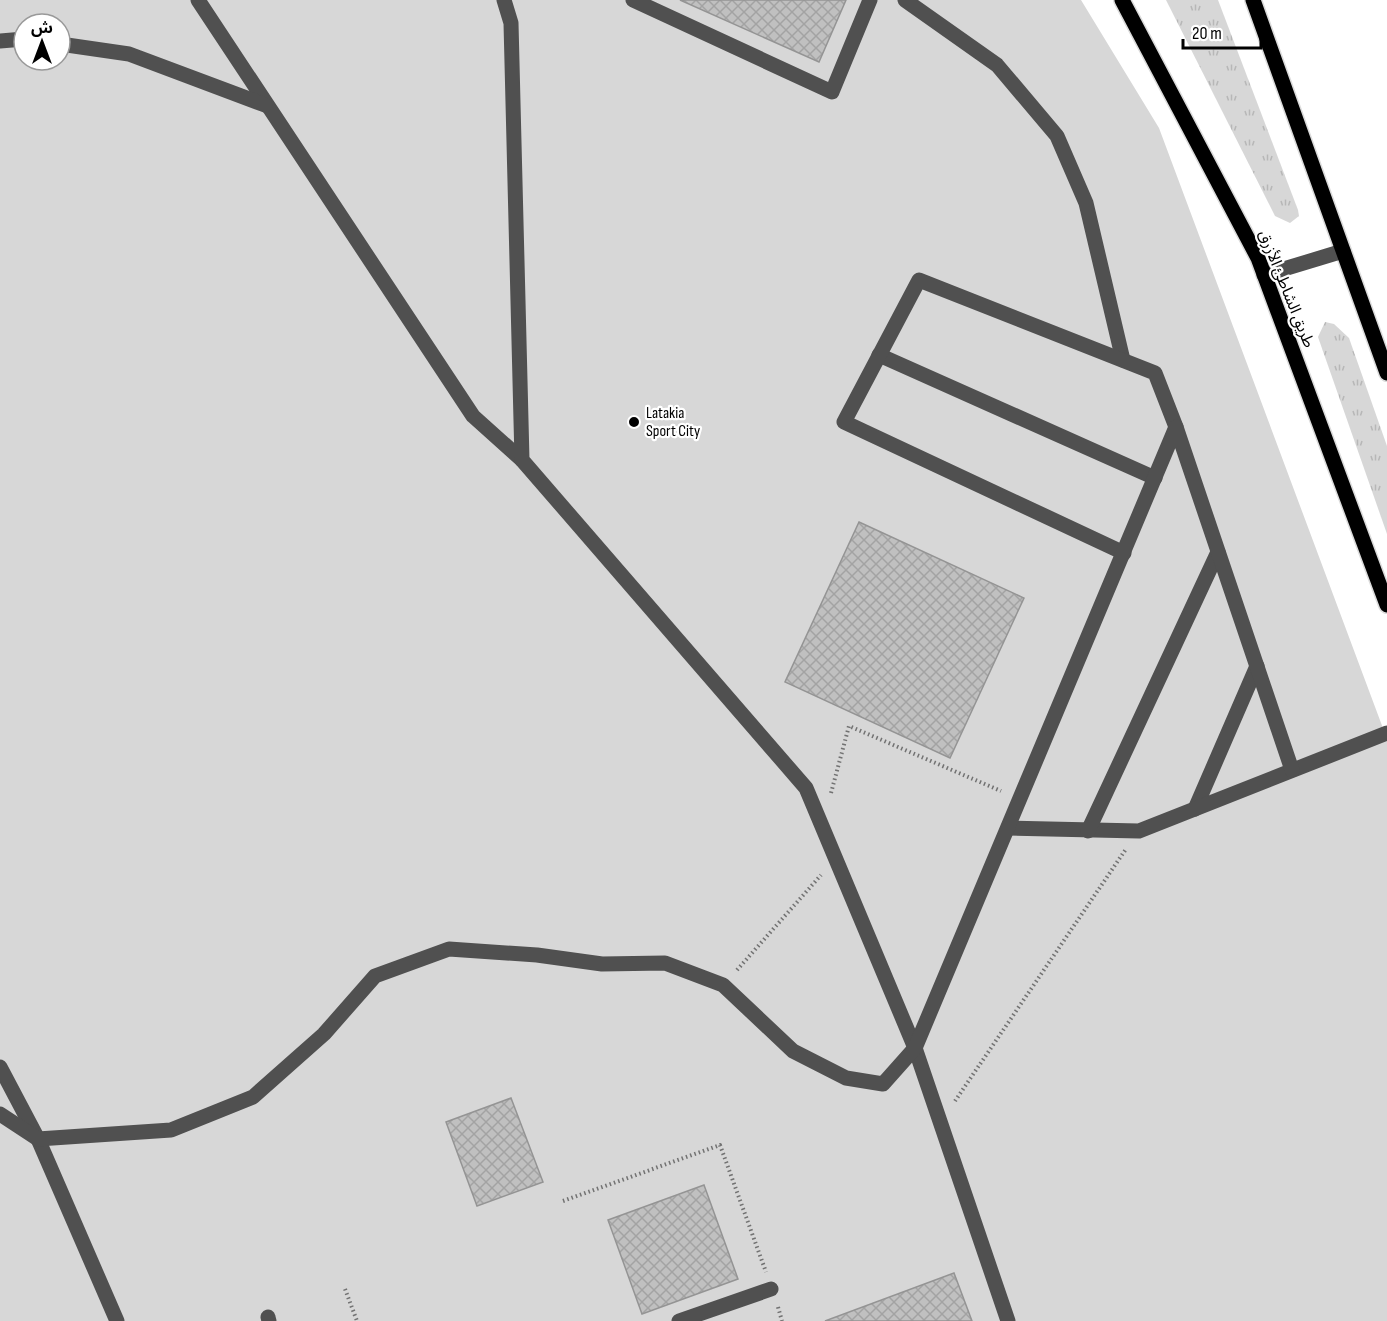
<svg xmlns="http://www.w3.org/2000/svg" width="1387" height="1321" font-family="'Sofia Sans Condensed','Noto Sans Arabic',sans-serif">
<style>
.grass{fill:url(#grass-tufts)}
.park{fill:#d7d7d7;fill-rule:evenodd}
.building{fill:url(#building-cross-hatch);stroke:#949494;stroke-width:1.5}
.lines{fill:none;stroke-linecap:round;stroke-linejoin:round}
.major-casing{stroke:#dbdbdb;stroke-width:18}
.path{stroke:#727272;stroke-width:4;stroke-dasharray:1.5 3;stroke-linecap:butt}
.minor{stroke:#505050;stroke-width:15}
.major{stroke:#000;stroke-width:15}
.poi-dot{fill:#000;stroke:#fff;stroke-width:2}
.labels{text-anchor:middle;dominant-baseline:central;stroke-width:4.5;stroke-linejoin:round;paint-order:stroke}
.street-label{font-size:16px;fill:#000;stroke:#fff}
.poi-label{font-size:16px;fill:#000;stroke:#fff;text-anchor:start}
</style>
<defs>
<pattern id="grass-tufts" width="24" height="20" patternUnits="userSpaceOnUse" patternTransform="scale(1.5)"><rect width="24" height="20" fill="#d7d7d7"/><path d="M3 7l-1-3M5 7V3M7 7l1-3M15 17l-1-3M17 17v-4M19 17l1-3" fill="none" stroke="#b7b7b7"/></pattern>
<pattern id="building-cross-hatch" width="8" height="8" patternUnits="userSpaceOnUse" patternTransform="scale(1.5)"><rect width="8" height="8" fill="#c0c0c0"/><path d="M0 0l8 8M0 8l8-8" fill="none" stroke="#a3a3a3"/></pattern>
</defs>
<rect width="100%" height="100%" fill="#fff"/>
<g class="grass">
<polygon points="1166,0 1218,0 1298,210 1299,216 1290,223 1275,216"/>
<polygon points="1325,322 1334,324 1349,338 1387,446 1387,534 1318,337"/>
</g>
<path class="park" d="M0 0H1081L1159 128 1387 739V1321H0ZM24 24H60V60H24Z"/>
<g class="building">
<polygon points="680,0 846,0 819,62"/>
<polygon points="859,522 1024,598 950,758 785,682"/>
<polygon points="511,1098 543,1182 477,1206 446,1122"/>
<polygon points="704,1185 738,1279 642,1314 608,1220"/>
<polygon points="954,1273 972,1321 825,1321"/>
</g>
<g class="lines">
<g class="major-casing">
<g id="major">
<polyline points="1122,0 1258,258 1387,605"/>
<polyline points="1253,0 1387,373"/>
</g>
</g>
<g class="path">
<polyline points="831,793 849,726 1001,791"/>
<polyline points="737,970 821,875"/>
<polyline points="955,1101 1126,849"/>
<polyline points="563,1201 720,1145 766,1272"/>
<polyline points="345,1289 357,1321"/>
<polyline points="778,1307 782,1321"/>
</g>
<g class="minor">
<polyline points="198,0 473,416 522,460"/>
<polyline points="504,0 511,23 522,460 806,788 915,1048 1008,1321"/>
<polyline points="633,0 832,92 870,0"/>
<polyline points="905,0 997,65 1057,136 1086,203 1123,360"/>
<polyline points="0,41 24,39"/>
<polyline points="60,44 129,54 265,105"/>
<polyline points="1264,275 1343,251"/>
<polyline points="879,355 1155,478"/>
<polyline points="1124,553 844,422 919,280 1155,373 1176,427"/>
<polyline points="1195,809 1257,666"/>
<polyline points="1009,828 1139,831 1387,733"/>
<polyline points="1088,831 1218,552"/>
<polyline points="0,1067 38,1139 117,1321"/>
<polyline points="0,1114 38,1139 171,1130 253,1097 324,1034 375,976 449,949 537,955 602,964 665,963 723,985 793,1051 846,1078 883,1084 915,1048 1176,427 1292,770"/>
<polyline points="268,1317 269,1321"/>
<polyline points="679,1321 771,1289"/>
</g>
<use href="#major" class="major"/>
</g>
<circle class="poi-dot" cx="634" cy="422" r="6"/>
<g class="labels">
<g class="street-label">
<text transform="translate(1286 289) rotate(68)">طريق الشاطئ الأزرق</text>
</g>
<g class="poi-label">
<text x="646" y="413">Latakia<tspan x="646" dy="18">Sport City</tspan></text>
</g>
</g>
<g transform="translate(42 42)"><circle r="28" fill="#ffffff" stroke="#999999" stroke-width="1.5"/>
<path d="M0-4.5L10 22L0 15L-10 22Z" fill="#000000"/>
<text y="-9" font-size="16" font-weight="bold" text-anchor="middle" fill="#000000">ش</text>
</g>
<path d="M1183 39v9h78v-9" fill="none" stroke="#000000" stroke-width="3"/>
<text x="1192" y="39" font-size="18" fill="#000000" stroke="#ffffff" stroke-width="4.5" paint-order="stroke">20 m</text>
</svg>
